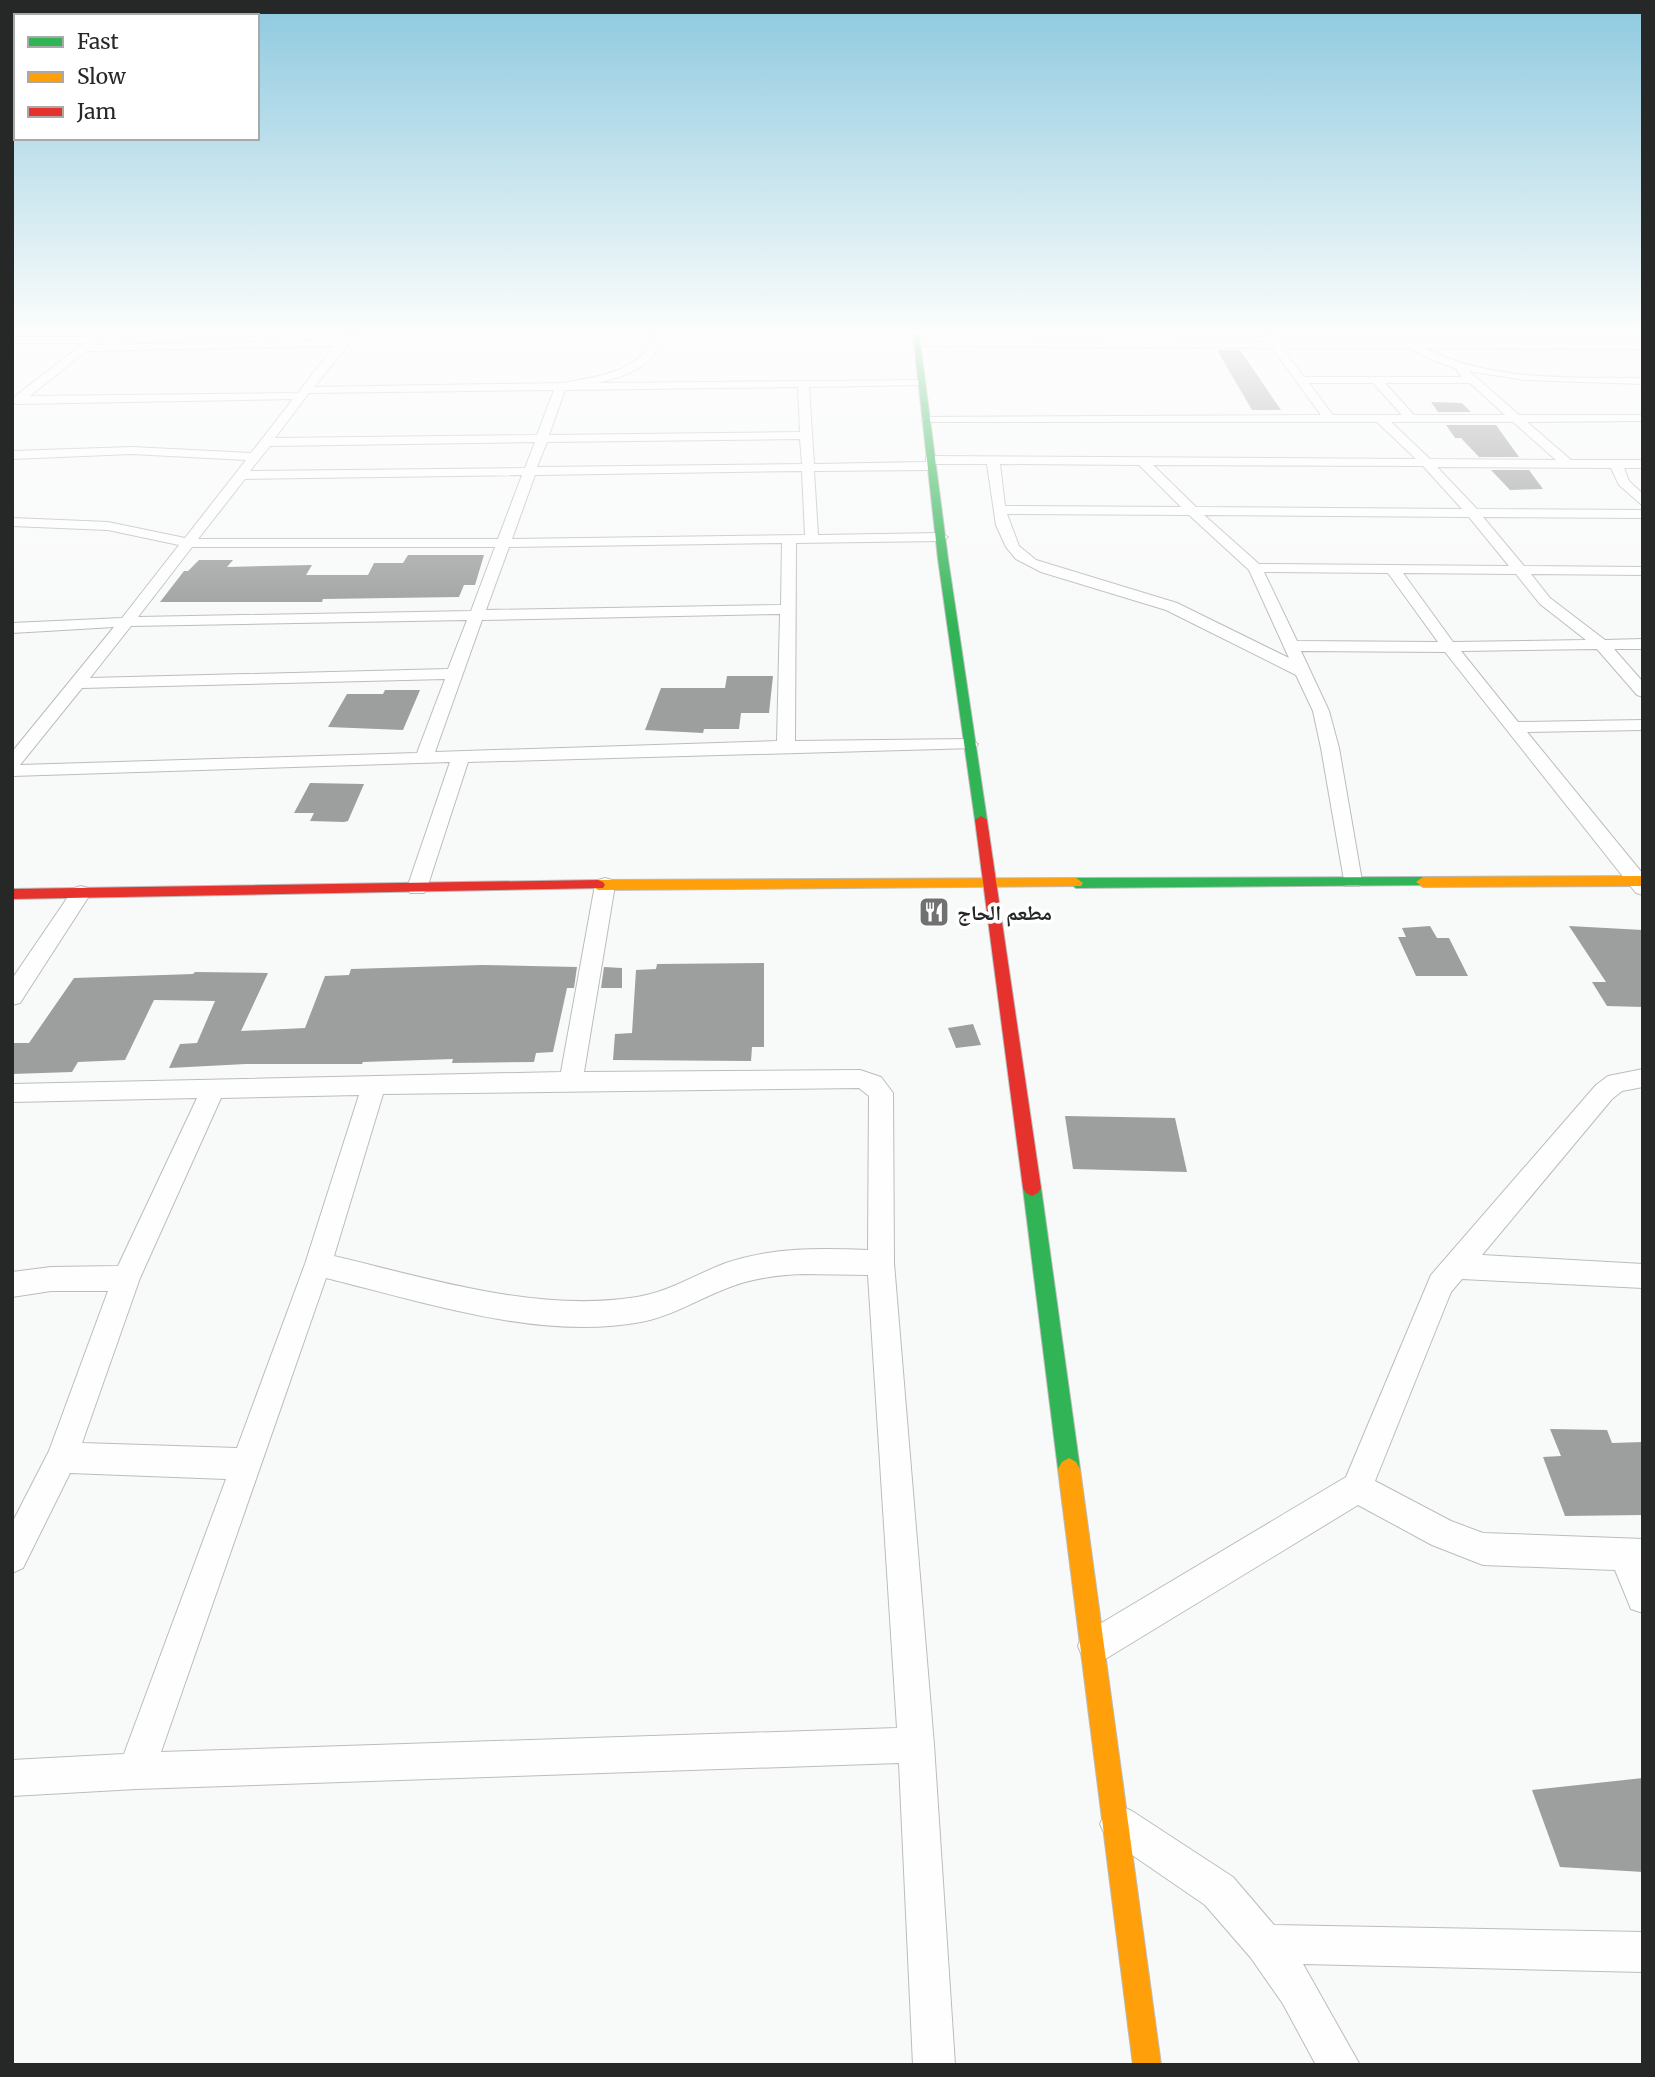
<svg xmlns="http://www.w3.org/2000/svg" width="1655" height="2077" font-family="Merriweather,'Noto Naskh Arabic',serif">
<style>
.building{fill:#9d9e9e}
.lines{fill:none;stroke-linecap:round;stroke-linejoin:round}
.street-casing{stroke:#bbbdbc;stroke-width:2}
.fast-casing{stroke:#bbbdbc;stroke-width:2}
.slow-casing{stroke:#bbbdbc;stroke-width:2}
.jam-casing{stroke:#bbbdbc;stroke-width:2}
.street{fill:#fefefe;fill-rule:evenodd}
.fast{fill:#30b455;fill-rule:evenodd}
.slow{fill:#ff9f0a;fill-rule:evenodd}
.jam{fill:#e5322d;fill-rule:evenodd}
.labels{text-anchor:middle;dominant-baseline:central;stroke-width:7;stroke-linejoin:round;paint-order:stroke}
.poi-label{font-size:21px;font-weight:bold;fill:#262727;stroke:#fff;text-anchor:start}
</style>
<rect width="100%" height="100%" fill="#f8faf9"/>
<g class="building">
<polygon points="1217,350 1240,350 1281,410 1252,410"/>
<polygon points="1431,402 1462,403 1471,412 1438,412"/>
<polygon points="1446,425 1496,425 1519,457 1479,457 1461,438 1455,438"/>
<polygon points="1491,470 1529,470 1543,489 1510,490"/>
<polygon points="408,555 484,555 475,585 464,585 459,597 323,599 322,602 160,602 184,571 188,571 199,560 233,560 227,567 312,565 306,575 368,575 374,563 403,563"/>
<polygon points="727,676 773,676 769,713 741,713 739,729 704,729 703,733 645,730 661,688 725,688"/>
<polygon points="385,690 420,690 403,730 328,727 347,694 383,694"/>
<polygon points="310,783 364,784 348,821 344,822 310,821 314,813 294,813"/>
<polygon points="1430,926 1437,938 1449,938 1468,976 1416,976 1398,937 1406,937 1402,928"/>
<polygon points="1569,926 1643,930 1643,1007 1607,1006 1592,982 1606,982"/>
<polygon points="764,963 764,1047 752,1047 751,1061 613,1060 615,1034 632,1033 636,970 656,969 657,964"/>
<polygon points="482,965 577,967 574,988 567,988 553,1052 536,1053 534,1062 452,1063 453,1059 363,1062 362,1064 246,1064 169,1068 180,1044 197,1043 215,1001 154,1000 125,1060 78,1062 72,1072 12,1074 12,1043 29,1043 74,978 193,974 195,972 268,973 241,1031 305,1028 325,976 349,975 351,969"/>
<polygon points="604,967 622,968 622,988 601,988"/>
<polygon points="973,1024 981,1045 956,1048 948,1028"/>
<polygon points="1065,1116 1175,1118 1187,1172 1073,1169"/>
<polygon points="1550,1429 1607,1430 1612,1443 1643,1442 1643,1515 1565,1516 1543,1457 1561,1456"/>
<polygon points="1643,1778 1643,1872 1560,1867 1532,1790"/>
</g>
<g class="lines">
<g class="street-casing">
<g id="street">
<path d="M346 334H357L314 387 563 383C598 376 641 373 655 334H665C654 366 628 376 597 383L925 380 926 382 921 385 809 387 814 464 926 462V457L930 456 1416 459 1377 422H926L922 421V417L1321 415 1272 348 913 346V342L917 341 1268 342 1264 337 1271 334 1278 342 1643 343V349L1425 348C1490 382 1571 377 1643 378V384L1524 380 1469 371 1519 415H1643V421L1527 422 1571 460H1643V468H1624L1629 481 1643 494V506L1619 485 1611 468 1437 467 1477 509 1643 510V518L1483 517 1524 566 1643 567V575L1531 574 1550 598 1605 640 1643 639V649H1614L1643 682V697L1637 695 1597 649 1461 651 1518 722 1643 720V730L1527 732 1643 874V895L1636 893 1445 652 1301 651 1329 711 1339 748 1362 881 1359 886H1345L1321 748 1313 711 1296 675 1166 610 1041 572 1016 559 1006 547 996 525 987 464H936L935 469 931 470 814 471 818 535 941 533 948 537 941 541 796 543 795 741 969 739 978 744 975 748 468 762 427 888 424 893H410L407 888 450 762 12 776V752L114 627 12 633V623L122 618 179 545 108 530 12 526V518L108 522 185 538 246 460 132 454 12 459V451L132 447 251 453 293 399 16 404 12 403 14 397 84 343H12V337H94L99 340 94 345 339 340ZM334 346 298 393 30 396 86 351ZM1282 348H1409L1432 360 1458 369 1457 371 1462 377H1304ZM1309 383H1373L1402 415H1333ZM1385 383H1470L1505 415H1414ZM798 387 800 432 549 435 565 390ZM554 390 537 435 275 438 309 393ZM1391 422H1513L1556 460 1430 459ZM800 439 802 464 537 467 547 442ZM535 442 525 468 250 471 270 446ZM1000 464 1139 465 1181 507 1005 506ZM1153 465 1423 466 1462 509 1196 507ZM802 471 805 535 512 539 535 475ZM522 475 498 539H198L245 479ZM1007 514 1189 515 1249 570 1289 658 1177 603 1036 560 1019 546ZM1204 515 1469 517 1509 566 1259 564ZM782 543 781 605 486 610 509 547ZM192 547H495L471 611 138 617ZM1264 572 1388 573 1438 642 1297 641ZM1403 573 1516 574 1540 604 1586 640 1453 642ZM780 614 777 741 435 752 482 620ZM467 620 448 669 90 678 131 626ZM445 679 417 753 20 765 82 688Z"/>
<path d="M605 878 612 880 615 885 584 1072 860 1070 881 1077 893 1093 894 1263 934 1745 955 2065H913L899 1763 136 1789 12 1796V1760L124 1754 226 1479 70 1473 23 1568 12 1573V1523L49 1451 108 1291H51L12 1297V1272L51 1267 118 1266 197 1098 12 1102V1084L561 1072 595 885 598 880ZM859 1088 869 1096 868 1250C820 1248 772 1247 726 1263 696 1274 669 1292 637 1297 537 1313 431 1279 334 1256L383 1094ZM359 1095 305 1264 237 1448 82 1443 140 1278 221 1098ZM803 1274 868 1275 897 1728 161 1752 326 1278C424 1302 540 1341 641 1322 673 1316 700 1298 730 1287 753 1278 778 1275 803 1274Z"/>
<polygon points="81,886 88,888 91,893 20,1003 12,1005 12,979 74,888"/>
<polygon points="1643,1069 1643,1087 1622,1091 1612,1099 1482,1255 1643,1264 1643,1288 1462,1279 1451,1292 1375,1481 1451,1521 1483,1533 1643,1539 1643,1613 1631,1609 1615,1570 1483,1565 1432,1545 1358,1505 1107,1658 1095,1663 1083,1658 1078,1646 1083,1634 1346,1477 1431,1275 1596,1085 1608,1076"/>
<polygon points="1119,1805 1132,1811 1233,1877 1274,1925 1643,1932 1643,1972 1303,1964 1360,2065 1316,2065 1283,2004 1251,1958 1205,1905 1106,1837 1100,1824 1106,1811"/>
</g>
</g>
<g class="fast-casing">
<g id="fast">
<polygon points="913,334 919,334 948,559 987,820 981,824 975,820 938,559"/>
<polygon points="1423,877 1428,879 1430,882 1428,885 1076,888 1069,883 1076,878"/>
<polygon points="1032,1180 1038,1183 1041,1188 1080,1469 1076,1476 1069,1480 1062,1476 1058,1469 1023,1188 1026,1183"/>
</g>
</g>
<g class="slow-casing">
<g id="slow">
<polygon points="1643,876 1643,886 1423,887 1416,882 1423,877"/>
<polygon points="1076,878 1083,883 1081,886 598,890 591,885 598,880"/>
<polygon points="1069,1458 1076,1462 1080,1469 1161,2065 1133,2065 1058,1469 1062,1462"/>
</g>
</g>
<g class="jam-casing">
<g id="jam">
<polygon points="981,816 987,820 1041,1188 1038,1193 1032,1196 1026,1193 1023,1188 975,820"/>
<polygon points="598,880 603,882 605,885 603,888 12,899 12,889"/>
</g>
</g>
<use href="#street" class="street"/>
<use href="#fast" class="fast"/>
<use href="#slow" class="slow"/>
<use href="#jam" class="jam"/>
</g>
<linearGradient id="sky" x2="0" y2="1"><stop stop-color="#8dc9df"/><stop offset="0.53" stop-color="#fcfdfc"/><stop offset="1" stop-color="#fcfdfc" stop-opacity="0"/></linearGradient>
<rect width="1655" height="625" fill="url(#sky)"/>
<defs>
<g id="restaurant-square" transform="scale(1.575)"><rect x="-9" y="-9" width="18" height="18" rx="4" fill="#707170" stroke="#fff"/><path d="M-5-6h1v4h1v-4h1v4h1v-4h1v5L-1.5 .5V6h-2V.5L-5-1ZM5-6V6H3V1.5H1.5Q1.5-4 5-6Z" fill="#fff"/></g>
</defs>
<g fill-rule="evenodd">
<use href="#restaurant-square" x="934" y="912"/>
</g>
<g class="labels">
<g class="poi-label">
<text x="957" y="912">مطعم الحاج</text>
</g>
</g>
<rect width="1655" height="2077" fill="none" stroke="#262727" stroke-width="28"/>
<rect x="14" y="14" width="245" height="126" fill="#ffffff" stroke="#a8a9a9" stroke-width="2"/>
<rect x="28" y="37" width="35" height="10" fill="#30b455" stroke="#a8a9a9" stroke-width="2"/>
<text x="77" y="49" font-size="21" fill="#262727">Fast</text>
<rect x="28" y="72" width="35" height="10" fill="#ff9f0a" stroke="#a8a9a9" stroke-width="2"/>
<text x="77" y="84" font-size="21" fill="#262727">Slow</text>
<rect x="28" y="107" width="35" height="10" fill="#e5322d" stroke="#a8a9a9" stroke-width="2"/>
<text x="77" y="119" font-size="21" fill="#262727">Jam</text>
</svg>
